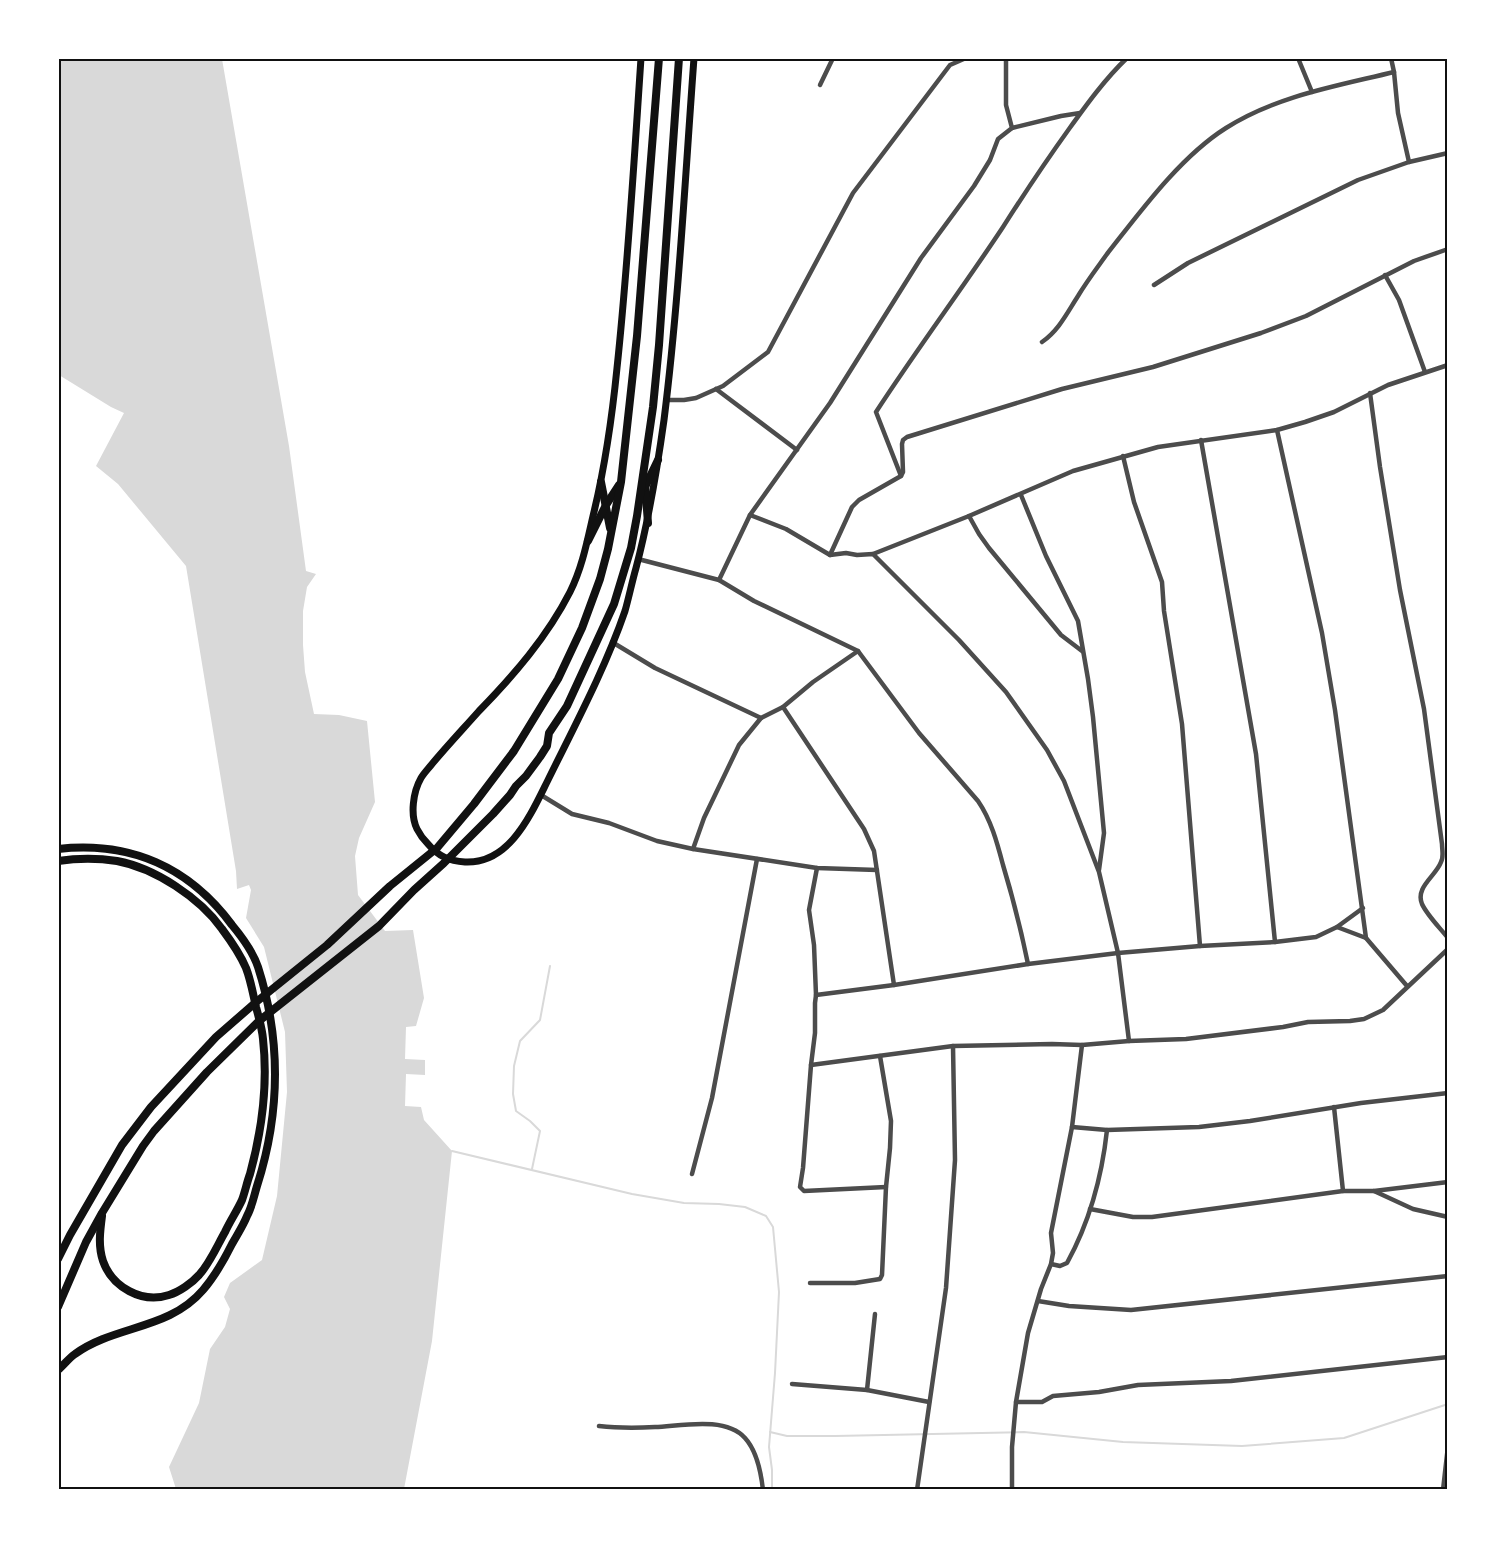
<svg xmlns="http://www.w3.org/2000/svg" width="1506" height="1548" font-family="'Nunito Sans',sans-serif">
<style>
.water{fill:#d9d9d9}
.lines{fill:none;stroke-linecap:round;stroke-linejoin:round}
.stream{stroke:#d9d9d9;stroke-width:2}
.minor{stroke:#4c4c4c;stroke-width:4.5}
.primary{stroke:#111;stroke-width:7}
.motorway{stroke:#111;stroke-width:8}
.neatline{fill:none;stroke:#111;stroke-width:2}
</style>
<rect width="100%" height="100%" fill="#fff"/>
<polygon class="water" points="58,59 222,59 289,446 306,571 316,574 307,587 303,611 303,645 305,672 314,714 339,715 367,721 375,802 359,838 355,856 358,895 385,931 413,930 424,998 416,1026 406,1027 405,1059 425,1060 425,1075 406,1074 405,1106 421,1107 424,1120 452,1151 432,1341 404,1489 176,1489 169,1467 199,1403 210,1349 225,1327 230,1309 224,1297 230,1283 262,1260 277,1196 287,1092 285,1032 264,947 246,918 251,890 249,885 237,889 236,871 186,566 118,484 96,466 124,413 111,407 59,375"/>
<g class="lines">
<g class="stream">
<polyline points="452,1151 632,1194 684,1203 719,1204 745,1207 766,1216 773,1227 779,1292 775,1373 769,1447 772,1470 772,1490"/>
<polyline points="532,1169 540,1131 530,1121 516,1111 513,1094 514,1066 520,1041 540,1020 550,966"/>
<polyline points="770,1432 787,1436 835,1436 1024,1432 1123,1442 1242,1446 1344,1438 1448,1404"/>
</g>
<g class="minor">
<polyline points="1298,58 1312,92"/>
<polyline points="1391,58 1394,72 1398,113 1409,162"/>
<polyline points="820,85 833,58"/>
<polyline points="1012,128 1061,116 1080,113"/>
<polyline points="1385,275 1399,300 1425,372"/>
<polyline points="1154,285 1188,263 1358,180 1409,162 1448,153"/>
<path d="M1042 342C1059 330 1067 313 1078 296 1087 281 1097 268 1107 254 1140 212 1180 157 1226 128 1276 96 1337 86 1394 72"/>
<polyline points="716,389 797,450"/>
<path d="M1370 393 1380 467 1400 590 1424 709 1442 844C1442 850 1444 857 1441 862 1436 876 1415 887 1422 904 1427 915 1440 928 1448 938"/>
<polyline points="666,400 684,400 696,398 723,386 768,352 853,193 950,65 966,58"/>
<polyline points="1277,430 1322,633 1335,710 1366,938 1407,986"/>
<polyline points="1201,440 1256,754 1275,942"/>
<polyline points="1123,456 1134,502 1162,582 1164,611 1182,724 1200,946"/>
<path d="M901 476 876 412C917 349 962 289 1003 227 1024 194 1046 161 1069 129 1087 104 1105 79 1127 58"/>
<polyline points="1021,495 1046,556 1078,621 1088,679 1093,717 1104,833 1099,870"/>
<polyline points="750,515 786,529 830,555 846,553 857,555 873,554 959,640 1006,692 1047,750 1064,781 1099,872 1118,953 1129,1041"/>
<polyline points="969,516 979,534 989,548 1061,635 1082,651"/>
<polyline points="873,554 969,516 1073,471 1158,447 1277,430 1305,422 1334,412 1388,385 1448,365"/>
<polyline points="830,555 852,507 859,500 901,476 903,472 902,444 903,440 907,437 1062,389 1153,367 1261,333 1306,316 1414,261 1448,249"/>
<path d="M638 559 719 580 754 601 858 651 919 733 978 801C991 820 997 842 1003 865 1013 898 1021 930 1028 964"/>
<polyline points="719,580 750,515 830,403 921,258 974,186 990,160 998,139 1012,128 1006,105 1006,58"/>
<polyline points="612,642 655,668 761,718"/>
<polyline points="783,707 864,829 874,851 894,985"/>
<polyline points="541,795 572,814 609,823 657,841 693,849 817,868 877,870"/>
<polyline points="693,849 704,818 739,745 761,718 783,707 813,682 858,651"/>
<polyline points="817,868 809,910 814,945 816,995 815,1003 815,1033 811,1065 803,1168 800,1187 804,1191 886,1187"/>
<polyline points="1337,927 1363,908"/>
<polyline points="816,995 894,985 1028,964 1118,953 1200,946 1275,942 1316,937 1337,927 1366,938"/>
<polyline points="811,1065 953,1046 1052,1044 1082,1045 1129,1041 1186,1039 1283,1027 1308,1022 1350,1021 1364,1019 1383,1010 1448,949"/>
<polyline points="1334,1107 1343,1191"/>
<polyline points="1072,1127 1107,1130 1199,1127 1250,1121 1361,1103 1448,1093"/>
<polyline points="692,1174 712,1098 757,859"/>
<polyline points="1374,1191 1413,1209 1448,1217"/>
<polyline points="1090,1209 1133,1217 1152,1217 1343,1191 1374,1191 1448,1182"/>
<path d="M1051 1264 1060 1266 1067 1263C1089 1223 1102 1176 1107 1130"/>
<polyline points="810,1283 855,1283 880,1279 882,1275 886,1187 890,1148 891,1121 880,1056"/>
<polyline points="1038,1301 1069,1306 1131,1310 1448,1276"/>
<polyline points="792,1384 867,1390 929,1402"/>
<polyline points="867,1390 875,1314"/>
<polyline points="1016,1402 1042,1402 1053,1396 1099,1392 1138,1385 1231,1381 1448,1357"/>
<path d="M599 1426C617 1428 636 1428 655 1427 681 1426 725 1416 745 1438 757 1451 761 1472 763 1490"/>
<polyline points="917,1490 946,1288 955,1160 953,1046"/>
<polyline points="1012,1490 1012,1447 1016,1402 1028,1333 1041,1289 1051,1264 1053,1253 1051,1233 1072,1127 1082,1045"/>
<polyline points="1443,1490 1448,1446"/>
</g>
<path class="primary" d="M641 58C634 162 628 265 617 368 612 418 605 467 593 516 587 542 582 568 570 592 547 637 514 675 479 711 463 729 447 746 432 764 428 769 424 773 421 778 413 792 410 815 417 829 419 833 425 841 428 844 438 856 449 861 465 862 510 864 531 814 548 780 575 725 605 669 625 611 629 597 632 582 636 568 649 519 657 470 664 420 679 300 685 179 694 58"/>
<g class="motorway">
<polyline points="601,482 610,528"/>
<polyline points="645,484 648,523"/>
<polyline points="645,487 658,460"/>
<polyline points="588,541 606,505 619,485"/>
<path d="M58 849C130 841 189 867 232 925 242 937 253 952 258 967 281 1039 280 1114 257 1186 254 1196 252 1207 247 1216 243 1226 237 1235 232 1244 224 1260 215 1276 203 1290 169 1330 115 1325 75 1354 69 1358 64 1365 58 1370"/>
<path d="M58 861C78 858 98 858 117 861 155 868 200 898 222 929 231 941 240 954 246 968 251 981 253 994 256 1007 259 1018 262 1028 263 1039 268 1084 262 1130 250 1174 247 1182 245 1192 242 1200 237 1211 230 1221 225 1232 217 1246 210 1263 199 1275 192 1283 179 1292 169 1295 142 1304 112 1287 103 1261 98 1246 100 1231 102 1216"/>
<polyline points="58,1259 70,1235 122,1145 151,1107 216,1037 255,1003 327,945 390,886 437,848 474,804 514,751 558,679 582,628 600,579 608,549 621,482 637,336 659,58"/>
<polyline points="58,1307 86,1242 102,1213 143,1146 154,1131 207,1072 259,1021 379,926 414,890 444,863 493,814 510,795 516,786 526,776 540,757 547,746 549,733 567,706 614,604 631,548 637,516 653,407 659,345 679,58"/>
</g>
</g>
<rect width="1506" height="1548" fill="none" stroke="#ffffff" stroke-width="120"/>
<rect x="60" y="60" width="1386" height="1428" class="neatline"/>
</svg>
